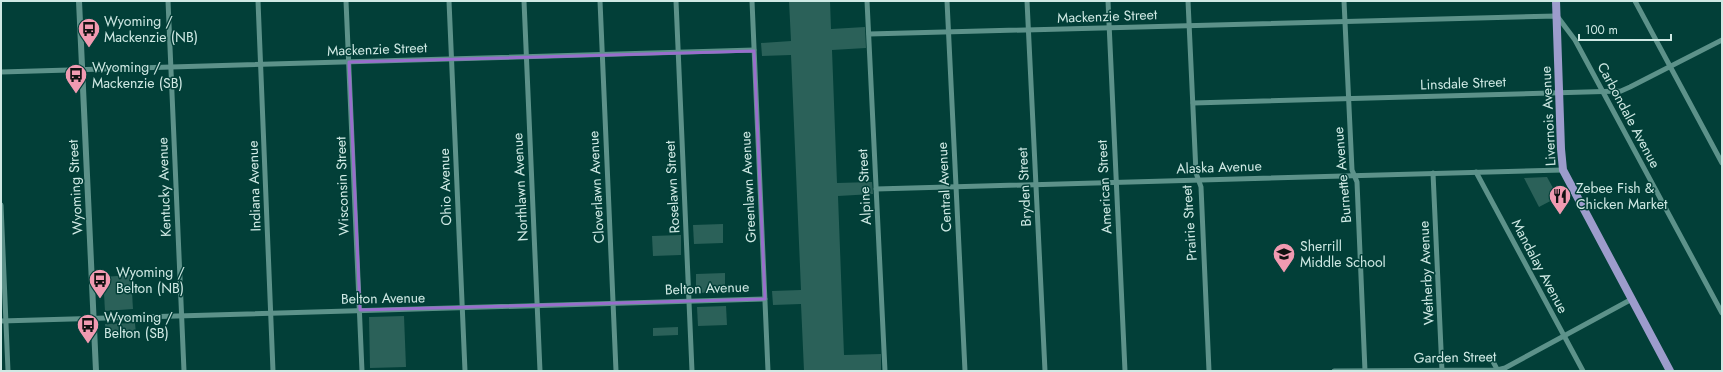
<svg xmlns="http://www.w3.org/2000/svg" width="1723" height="372" font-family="Jost,sans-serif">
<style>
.green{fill:#2b6159}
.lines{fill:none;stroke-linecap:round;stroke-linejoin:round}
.minor{stroke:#5d928a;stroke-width:5}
.tertiary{stroke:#5d928a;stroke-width:6}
.primary{stroke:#9c9ccc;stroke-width:8}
.marked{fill:none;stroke:#986ecc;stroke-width:3;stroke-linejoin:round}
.labels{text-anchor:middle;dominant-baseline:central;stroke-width:3;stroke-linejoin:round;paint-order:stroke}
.street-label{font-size:14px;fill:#cfe9e4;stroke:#023f38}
.poi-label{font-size:14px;fill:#cfe9e4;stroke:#023f38;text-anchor:start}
</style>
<rect width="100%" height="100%" fill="#023f38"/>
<g class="green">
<polygon points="789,1 830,1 831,29 865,27 866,48 832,50 837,183 872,182 873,194 838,196 844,355 881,354 881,371 804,371 801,304 773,305 772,291 801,290 791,55 762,56 761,43 791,41"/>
<polygon points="1547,177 1558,197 1539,207 1524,178"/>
<polygon points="723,224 723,243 694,244 693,225"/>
<polygon points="681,235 681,255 653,256 652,236"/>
<polygon points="725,273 725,292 696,293 696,274"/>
<polygon points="131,275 133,309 105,311 103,277"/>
<polygon points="726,306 727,325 698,326 697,307"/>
<polygon points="404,316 406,367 370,368 369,317"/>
<polygon points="135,323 136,334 106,335 105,324"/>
<polygon points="678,327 678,335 653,336 653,328"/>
</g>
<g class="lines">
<g class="minor">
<polyline points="168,1 184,371"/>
<polyline points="258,1 273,371"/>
<polyline points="346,1 362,371"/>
<polyline points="449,1 465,371"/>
<polyline points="524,1 540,371"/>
<polyline points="600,1 616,371"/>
<polyline points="676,1 692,371"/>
<polyline points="752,1 768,371"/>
<polyline points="867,1 885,371"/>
<polyline points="947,1 965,371"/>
<polyline points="1027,1 1045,371"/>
<polyline points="1108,1 1125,371"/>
<polyline points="1188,1 1196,173 1201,187 1209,371"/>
<polyline points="1344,1 1352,170 1357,182 1365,371"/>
<polyline points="1635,1 1722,163"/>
<polyline points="869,34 1557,16 1575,40 1722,313"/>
<polyline points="1,72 754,50"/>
<polyline points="1193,103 1621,91 1630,87 1722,40"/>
<polyline points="1476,172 1583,371"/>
<polyline points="1433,173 1442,371"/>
<polyline points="876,189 1563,170"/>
<polyline points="1,205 8,371"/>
<polyline points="1,321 765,299"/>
<polyline points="1490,356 1498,371"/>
<polyline points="1334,371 1497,370 1505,368 1632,299"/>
</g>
<polyline class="tertiary" points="79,1 96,371"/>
<polyline class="primary" points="1556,1 1561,149 1563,170 1670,371"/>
</g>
<path class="marked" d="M754 51 765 299 360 310 349 62Z"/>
<defs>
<g id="bus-pin" transform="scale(1.15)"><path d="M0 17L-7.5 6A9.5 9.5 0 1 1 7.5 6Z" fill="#f19ab1" stroke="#023f38"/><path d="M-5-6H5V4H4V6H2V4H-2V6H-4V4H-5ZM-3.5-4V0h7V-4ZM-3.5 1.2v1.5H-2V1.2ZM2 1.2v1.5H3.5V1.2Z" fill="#111"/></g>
<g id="restaurant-pin" transform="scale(1.15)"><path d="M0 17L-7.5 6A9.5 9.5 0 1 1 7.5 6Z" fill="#f19ab1" stroke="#023f38"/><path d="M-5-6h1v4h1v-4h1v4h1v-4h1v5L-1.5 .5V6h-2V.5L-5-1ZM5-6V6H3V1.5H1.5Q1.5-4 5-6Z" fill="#111"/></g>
<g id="school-pin" transform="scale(1.15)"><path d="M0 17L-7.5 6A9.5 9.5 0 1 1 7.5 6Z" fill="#f19ab1" stroke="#023f38"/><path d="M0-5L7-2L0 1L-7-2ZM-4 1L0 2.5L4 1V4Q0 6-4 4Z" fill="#111"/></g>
</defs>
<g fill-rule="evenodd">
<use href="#bus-pin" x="89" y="29"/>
<use href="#bus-pin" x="76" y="75"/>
<use href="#restaurant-pin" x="1560" y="196"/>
<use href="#school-pin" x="1284" y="254"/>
<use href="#bus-pin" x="100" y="280"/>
<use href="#bus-pin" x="88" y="325"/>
</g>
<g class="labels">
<g class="street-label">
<text transform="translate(1107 16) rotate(-2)">Mackenzie Street</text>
<text transform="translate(377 49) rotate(-2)">Mackenzie Street</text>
<text transform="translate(1463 83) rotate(-2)">Linsdale Street</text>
<text transform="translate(1629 115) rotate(62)">Carbondale Avenue</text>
<text transform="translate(1548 116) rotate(-93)">Livernois Avenue</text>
<text transform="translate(1219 167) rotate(-2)">Alaska Avenue</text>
<text transform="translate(1342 175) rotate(-95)">Burnette Avenue</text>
<text transform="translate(254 186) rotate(-92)">Indiana Avenue</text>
<text transform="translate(342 186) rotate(-92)">Wisconsin Street</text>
<text transform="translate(75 187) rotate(-93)">Wyoming Street</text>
<text transform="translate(164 187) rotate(-92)">Kentucky Avenue</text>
<text transform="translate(445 187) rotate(-92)">Ohio Avenue</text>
<text transform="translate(520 187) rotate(-93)">Northlawn Avenue</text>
<text transform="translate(596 187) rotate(-93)">Cloverlawn Avenue</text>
<text transform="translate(672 187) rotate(-93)">Roselawn Street</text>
<text transform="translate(748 187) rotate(-93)">Greenlawn Avenue</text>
<text transform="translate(864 187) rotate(-93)">Alpine Street</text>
<text transform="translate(944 187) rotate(-93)">Central Avenue</text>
<text transform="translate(1024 187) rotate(-93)">Bryden Street</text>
<text transform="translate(1104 187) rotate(-93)">American Street</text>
<text transform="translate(1189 223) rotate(-94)">Prairie Street</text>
<text transform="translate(1540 266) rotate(62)">Mandalay Avenue</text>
<text transform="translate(1426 273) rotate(-93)">Wetherby Avenue</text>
<text transform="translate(707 288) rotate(-2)">Belton Avenue</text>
<text transform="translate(383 298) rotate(-1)">Belton Avenue</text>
<text transform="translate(1455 357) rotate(-1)">Garden Street</text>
</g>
<g class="poi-label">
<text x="104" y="21">Wyoming /<tspan x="104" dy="16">Mackenzie (NB)</tspan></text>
<text x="92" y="67">Wyoming /<tspan x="92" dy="16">Mackenzie (SB)</tspan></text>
<text x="1576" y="188">Zebee Fish &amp;<tspan x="1576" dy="16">Chicken Market</tspan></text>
<text x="1300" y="246">Sherrill<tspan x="1300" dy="16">Middle School</tspan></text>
<text x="116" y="272">Wyoming /<tspan x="116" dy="16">Belton (NB)</tspan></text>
<text x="104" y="317">Wyoming /<tspan x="104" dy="16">Belton (SB)</tspan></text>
</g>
</g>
<rect width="1723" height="372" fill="none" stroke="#cfe9e4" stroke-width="4"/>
<path d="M1579 34v6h92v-6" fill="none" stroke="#cfe9e4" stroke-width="2"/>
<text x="1585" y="34" font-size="12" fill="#cfe9e4" stroke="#023f38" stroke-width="3" paint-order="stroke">100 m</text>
</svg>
